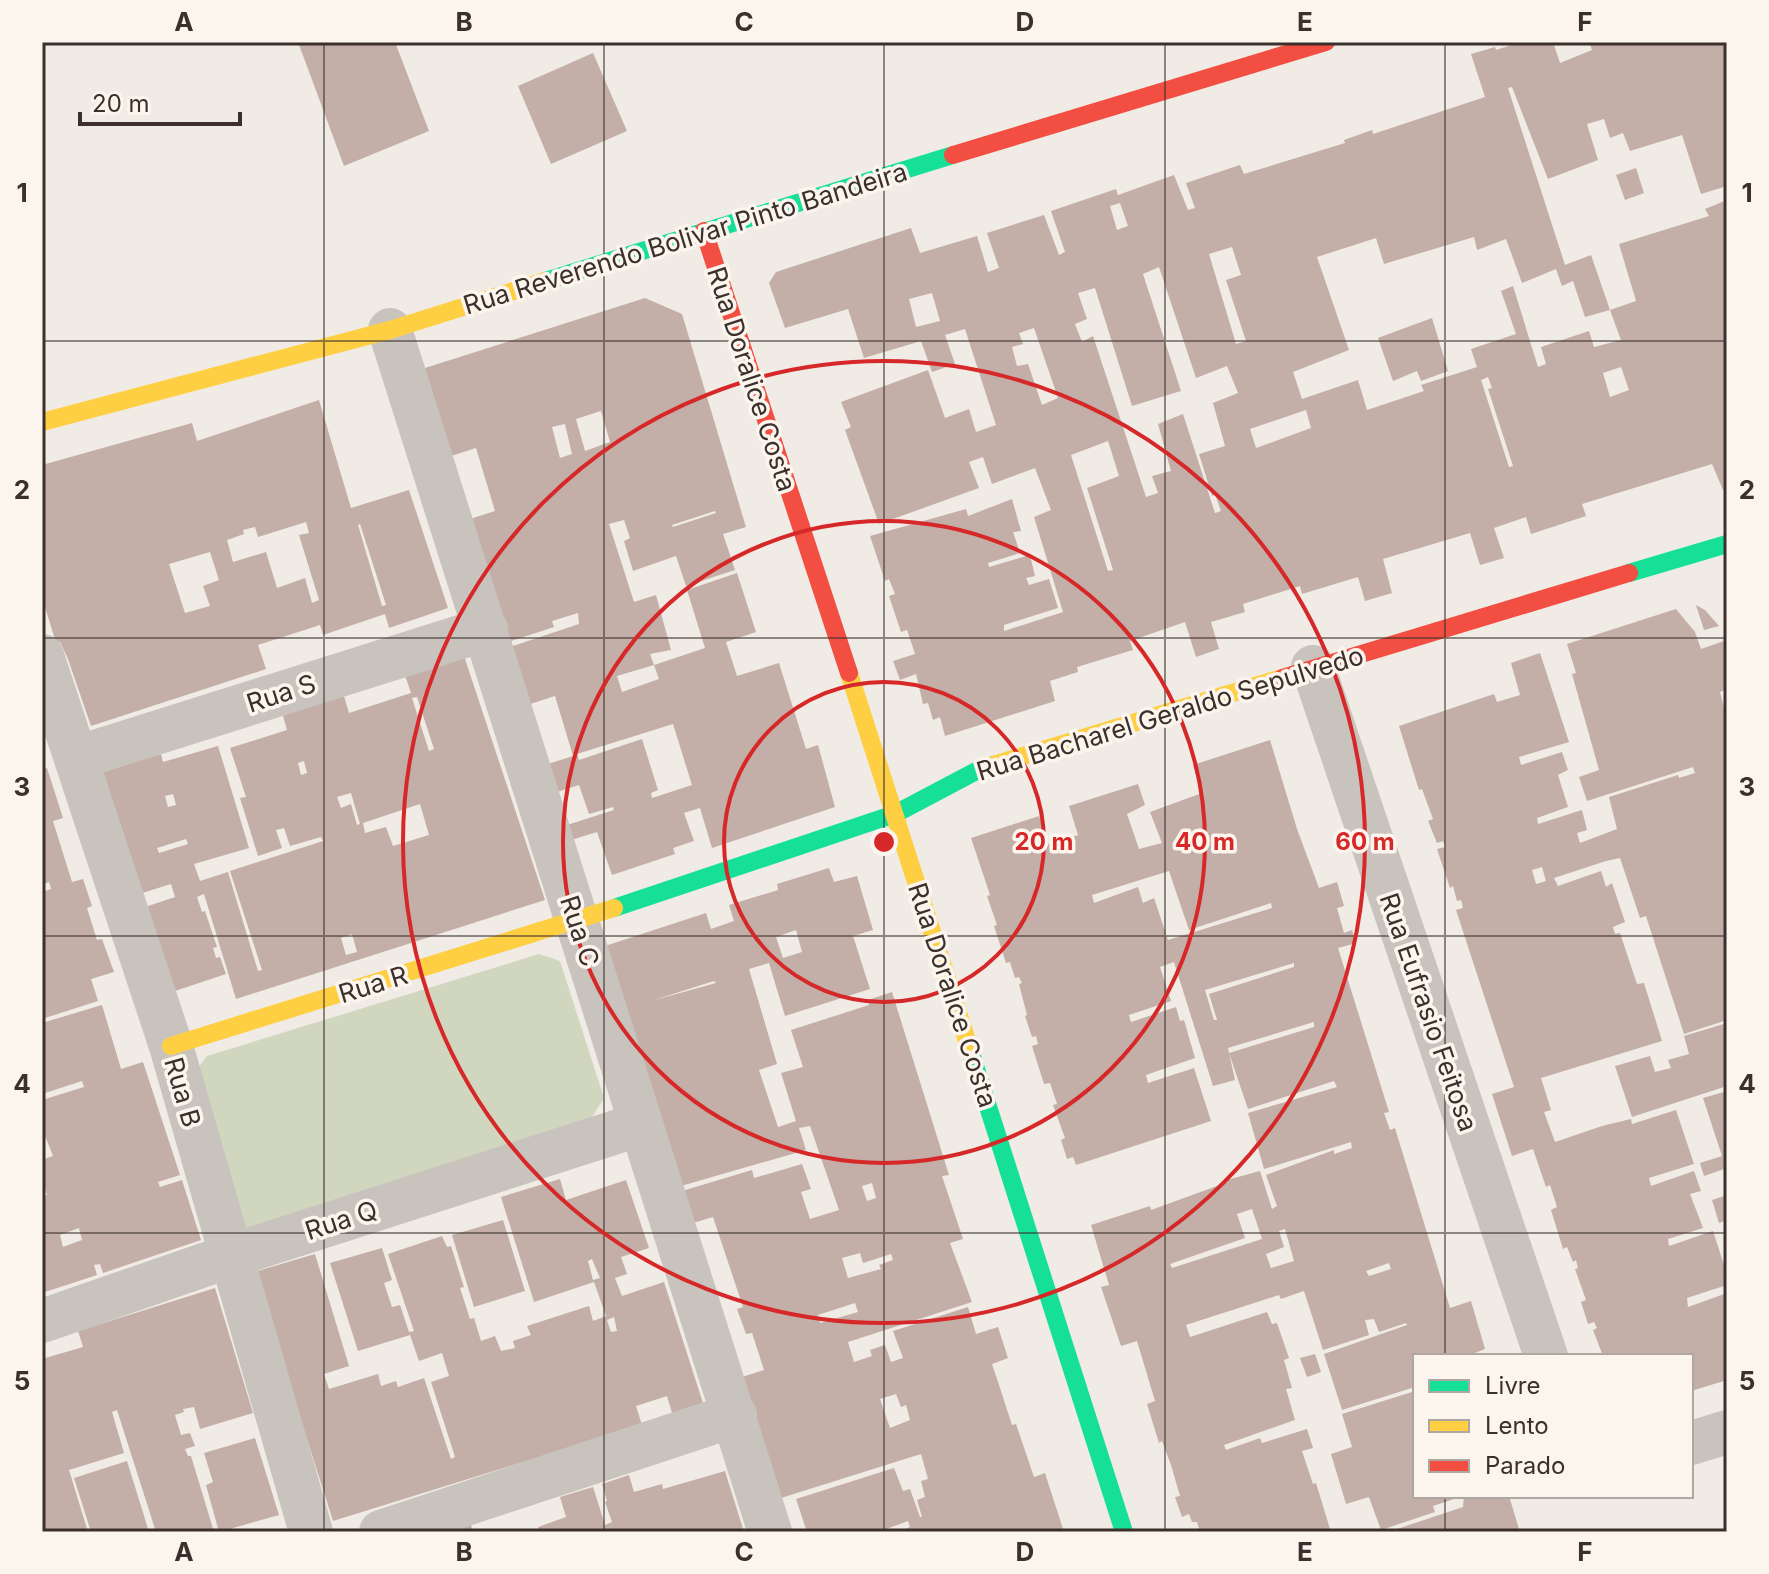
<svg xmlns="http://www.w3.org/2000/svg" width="1769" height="1574" font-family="Inter,sans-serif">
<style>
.green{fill:#d1d6bf}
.building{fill:#c3afa7;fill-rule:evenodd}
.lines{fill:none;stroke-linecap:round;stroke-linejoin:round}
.street{stroke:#c9c3be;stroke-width:44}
.fast{stroke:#16e098;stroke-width:18}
.slow{stroke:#ffcf43;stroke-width:18}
.jam{stroke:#f24e42;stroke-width:18}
.grid{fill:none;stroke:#3b302b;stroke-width:2;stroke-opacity:0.55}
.ring{fill:none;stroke:#d62828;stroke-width:4}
.labels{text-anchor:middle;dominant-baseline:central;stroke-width:7;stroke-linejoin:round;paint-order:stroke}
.street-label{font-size:26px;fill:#3b302b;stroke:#fbf5ee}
.centre{fill:#d62828;stroke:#fbf5ee;stroke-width:4}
.ring-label{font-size:24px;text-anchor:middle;font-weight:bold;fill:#d62828;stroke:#fbf5ee;stroke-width:7;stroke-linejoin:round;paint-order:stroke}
.neatline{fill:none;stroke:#3b302b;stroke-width:3}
.grid-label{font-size:26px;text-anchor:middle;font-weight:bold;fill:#3b302b}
</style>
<rect width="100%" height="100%" fill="#f0ebe5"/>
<polygon class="green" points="539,954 560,961 604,1098 589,1122 258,1232 239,1225 195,1072 207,1056"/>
<g class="building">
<polygon points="298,42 395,42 429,131 344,166"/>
<path d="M1521 42H1553L1560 63 1592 50 1589 42H1727V186L1701 194 1682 135 1630 151 1623 133 1610 138 1604 119 1587 124 1598 160 1548 179 1512 87 1508 88 1565 265 1591 255 1610 310 1585 317 1573 281 1562 286 1556 269 1522 283 1506 239 1477 250 1474 237 1384 264 1376 238 1317 257 1349 350 1293 372 1302 399 1358 380 1367 410 1424 391 1421 385 1477 367 1471 349 1516 334 1501 291 1513 286 1538 367 1546 364 1541 347 1589 331 1594 347 1621 340 1610 310 1636 301 1619 244 1709 216 1705 209 1727 200V489L1723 490 1712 464 1582 504 1586 516 1531 534 1526 517 1494 528 1504 558 1480 565 1470 533 1383 559 1392 593 1365 601 1358 577 1302 594 1300 586 1243 604 1245 612 1211 622 1219 649 1196 657 1185 622 1130 641 1133 650 1077 667 1078 672 1050 681 1055 701 945 736 940 717 933 720 928 703 923 704 916 674 900 680 893 661 915 654 907 630 901 632 889 596 895 594 889 579 885 581 870 536 966 509 968 516 1012 499 1021 531 1013 532 1020 553 988 563 989 567 1030 555 1035 576 1026 578 1029 585 1049 579 1058 608 1004 625V631L1063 612 1034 517 1051 510 1035 468 992 484 983 457 969 462 979 488 879 524 845 430 851 427 841 402 928 370 945 418 969 409 976 432 996 425 965 329 945 335 955 364 932 372 921 341 864 358 848 309 785 328 769 283 776 272 911 228 920 253 977 236 988 272 999 268 987 233 1044 215 1059 255 1065 252 1051 211 1116 189 1118 195 1174 175 1188 210 1195 208 1186 183 1240 165 1244 174 1345 143 1344 140 1372 130 1373 134 1485 97 1471 54 1495 47 1496 50ZM1120 203 1128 226 1117 230 1110 206ZM1232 247 1241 275 1226 280 1246 341 1236 344 1209 254ZM1159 267 1196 378 1227 366 1238 393 1213 403 1225 446 1199 454 1212 496 1215 494 1221 511 1215 513 1183 414 1158 424 1171 471 1152 476 1158 493 1146 497 1093 336 1082 342 1075 324 1087 319 1078 293 1095 288 1132 406 1181 391 1143 274ZM932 293 940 321 916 327 909 299ZM1034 328 1058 398 1042 405 1028 364 1017 366 1012 347 1023 344 1019 333ZM1621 367 1629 390 1610 397 1603 373ZM1488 377 1492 388 1488 389 1513 466 1509 467 1481 380ZM1306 410 1311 428 1256 448 1250 429ZM1108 441 1119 476 1087 488 1113 570 1108 571 1071 455Z"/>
<polygon points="593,53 627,131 551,164 518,86"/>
<polygon points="1636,168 1644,193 1625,200 1616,175"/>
<path d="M645 298 682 314 746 527 723 534 735 570 686 586 676 556 633 571 624 541 630 538 624 520 609 524 634 602 656 595 671 650 650 654 654 665 617 676 622 692 659 679 654 665 705 648 687 590 737 573 756 632 726 642 737 676 779 663 806 749 818 745 835 807 712 848 700 808 684 813 694 841 673 848 675 854 612 875 597 832 571 840 567 825 614 810 613 807 589 814 579 785 557 792 548 764 573 756 555 696 527 705 510 647 579 624 578 613 552 621 554 627 508 642 470 519 495 511 476 448 451 456 425 368ZM601 411 610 442 585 451 576 419ZM565 424 572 454 560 458 552 427ZM715 511 716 513 673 527 672 525ZM673 724 692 785 652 798 651 793 658 790 642 739 579 760 577 754Z"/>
<polygon points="1432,318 1448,371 1421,381 1417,371 1393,381 1378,338"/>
<path d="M319 400 351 508 409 490 448 608 389 628 385 614 323 635 320 625 258 645 266 669 91 726 68 659 60 642 56 643 42 597V465L192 423 197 441ZM306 522 309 533 299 535 319 600 312 603 305 578 277 588 266 552 233 562 227 540 244 534 243 530 255 527 258 537ZM360 524 386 605 382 606 358 525ZM210 552 219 580 203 586 210 606 185 613 169 564Z"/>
<polygon points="1696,605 1705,610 1719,626 1704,630"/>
<path d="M1676 609 1695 632 1701 649 1724 641 1727 650V689L1720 692 1727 719V1020L1684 1034 1646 916 1640 918 1620 858 1606 861 1554 878 1558 886 1601 871 1606 887 1612 883 1625 922 1613 927 1615 934 1620 933 1637 984 1644 983 1662 1041 1541 1078 1551 1110 1544 1112 1555 1142 1602 1126 1631 1119 1632 1124 1676 1110 1694 1164 1649 1178 1651 1186 1694 1171 1701 1191 1690 1194 1703 1228 1668 1239 1669 1246 1713 1231 1727 1274V1285L1687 1298 1688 1307 1727 1293V1380L1691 1391V1356H1603L1593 1330 1597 1328 1594 1322 1588 1324 1581 1302 1586 1300 1575 1269 1578 1268 1576 1260 1573 1262 1567 1247 1563 1249 1551 1210 1557 1207 1550 1185 1546 1187 1533 1149 1512 1156 1492 1094 1514 1087 1456 910 1463 908 1461 900 1457 901 1453 886 1450 888 1437 849 1445 847 1443 841 1437 843 1428 821 1433 819 1422 789 1419 790 1399 726 1494 694 1497 702 1520 695 1511 663 1540 653 1569 742 1519 757 1521 765 1562 752 1568 770 1558 775 1568 807 1537 818 1538 824 1582 810 1587 830 1577 833 1580 843 1617 829 1609 797 1678 775 1679 778 1695 773 1693 767 1587 801 1579 777 1599 770 1572 674 1576 673 1567 644ZM1542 867 1546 881 1536 884 1532 870Z"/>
<path d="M464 656 545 900 236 999 204 894 197 897 202 912 205 911 217 947 213 948 216 958 220 957 226 974 169 993 145 907 175 897 171 884 136 895 95 771 160 750 163 762 218 746 249 848 194 864 200 881 228 872 258 971 262 970 230 871 323 841 321 837 290 846 284 828 276 830 282 848 258 856 240 798 246 797 230 748 287 730 282 712 343 693 349 713 411 693 405 675ZM417 697 434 749 429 751 412 698ZM304 761 307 773 301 775 298 763ZM351 793 360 824 357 825 351 804 341 808 337 797ZM173 794 176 805 168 807 165 796ZM420 804 429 835 393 846 386 827 365 833 363 823ZM186 839 188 844 159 853 157 848ZM352 934 357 952 346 955 341 938Z"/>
<path d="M1270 740 1297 829 1319 888 1337 882 1344 906 1337 908 1344 933 1352 930 1356 943 1338 948 1389 1112 1384 1113 1390 1130 1395 1128 1450 1308 1471 1301 1485 1349 1467 1356H1415V1387L1342 1410 1324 1354 1407 1325 1406 1323 1379 1332 1374 1319 1365 1320 1369 1335 1323 1350 1304 1291 1281 1299 1279 1295 1186 1325 1190 1337 1267 1312 1272 1324 1277 1323 1289 1358 1284 1360 1292 1388 1286 1389 1295 1420 1224 1445 1226 1450 1260 1438 1262 1443 1307 1429 1313 1448 1302 1451 1313 1484 1316 1483 1331 1532H1200L1197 1522H1192L1189 1514 1182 1517 1175 1497 1180 1496 1171 1465 1162 1441 1159 1443 1147 1404 1155 1401 1137 1341 1121 1346 1101 1287 1109 1285 1091 1225 1150 1206 1151 1210 1228 1182 1227 1180 1260 1171 1272 1209 1277 1206 1266 1175 1334 1150V1154L1352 1148 1351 1142 1264 1169 1248 1113 1337 1087 1334 1081 1248 1109 1229 1053 1314 1027V1022L1228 1048 1235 1080 1213 1086 1174 962 1160 967 1171 1001 1129 1015 1131 1022 1176 1007 1180 1021 1184 1020 1195 1058 1146 1075 1148 1083 1194 1068 1211 1121 1076 1165 1073 1157 1067 1159 1061 1140 1065 1138 1053 1105 1057 1104 1050 1083 1044 1084 1032 1046 1038 1044 1036 1036 1032 1037 1025 1016 1027 1015 1019 984 1022 983 1019 977 1015 978 1010 962 1006 963 994 926 997 925 987 896 990 895 971 838 1039 816 1049 845 1078 835 1069 806 1138 784 1145 805 1127 814 1139 849 1162 843 1150 812 1202 793 1193 765ZM1169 871 1189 930 1271 903 1272 908 1168 940 1154 898 1143 903 1138 887 1094 903 1092 895ZM1294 963V967L1209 994 1217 1020H1214L1205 990ZM1252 1209 1262 1239 1172 1268 1170 1264 1245 1238 1237 1214ZM1285 1229 1294 1261 1271 1268 1266 1254 1284 1247 1279 1231ZM1389 1263 1391 1269 1369 1276 1366 1271Z"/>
<polygon points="47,768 63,818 53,821 72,882 83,879 92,906 87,908 97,940 102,939 114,972 91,979 98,1001 42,1019 42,892 51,889 49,882 42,885 42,769"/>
<path d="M829 868 834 882 857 876 873 930 853 936 870 989 785 1016 769 963 749 969 777 1064 759 1070 778 1127 796 1121 781 1073 803 1067 791 1030 869 1005 868 1000 892 992 949 1175 942 1176 963 1239 950 1243 972 1302 848 1342 854 1362 872 1356 870 1350 885 1345 891 1362 903 1358 893 1331 968 1307 976 1334 998 1327 1008 1358 992 1364 1000 1388 1012 1425 1016 1424 1034 1477 1045 1473 1064 1532H899L910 1527 908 1521 878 1532H807L796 1499 894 1468 903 1491 910 1489 920 1517H922L917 1500 925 1497 921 1481 928 1479 921 1454 781 1498 742 1377 764 1370 752 1333 746 1334 737 1309 743 1307 713 1217 693 1223 682 1191 752 1170 754 1178 802 1164 811 1189 801 1192 810 1219 839 1210 810 1126 799 1128 806 1150 681 1186 605 946 706 913 711 929 734 921 729 905 778 890 777 884ZM796 930 802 952 783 958 776 937ZM714 981 716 983 651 1001ZM872 1183 876 1198 867 1201 862 1186ZM860 1253 863 1263 891 1254 893 1260 879 1265 881 1269 848 1278 842 1258ZM855 1303 858 1312 820 1323 818 1315ZM896 1394 901 1407 906 1405 910 1420 890 1428 880 1399Z"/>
<path d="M102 1005 121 1069 143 1062 180 1175 158 1182 160 1187 182 1180 201 1240 103 1273 100 1264 94 1265 97 1275 42 1293V1196L47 1195 42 1179V1160L53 1156 42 1128V1100L84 1087 82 1081 42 1094V1023ZM79 1228 82 1240 63 1247 60 1235Z"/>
<polygon points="1727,1023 1727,1086 1632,1117 1615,1066 1650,1056 1655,1072 1671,1068 1668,1060 1689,1054 1684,1036"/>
<polygon points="1727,1091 1727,1154 1724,1155 1724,1158 1727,1157 1727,1168 1704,1176 1700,1163 1722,1156 1703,1098"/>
<path d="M560 1179 566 1200 626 1180 649 1248 621 1257 627 1274 615 1278 622 1296 664 1282 704 1406 673 1416 667 1396 636 1406 642 1425 333 1521 254 1272 315 1254 349 1366 324 1374 329 1389 378 1374 381 1386 396 1381 398 1387 424 1378 451 1459 455 1457 431 1382 449 1376 442 1353 419 1361 410 1335 358 1351 330 1263 382 1248 392 1280 384 1283 392 1307 400 1305 409 1332 414 1331 388 1254 442 1236 447 1247 451 1246 464 1287 460 1288 470 1319 474 1318 481 1341 495 1336 501 1351 515 1348 513 1341 531 1335 527 1326 589 1306 593 1321 606 1316 594 1282 534 1302 501 1197ZM592 1259 600 1278 593 1280 588 1261ZM614 1317 617 1331 611 1332 607 1320Z"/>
<polygon points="1727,1195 1727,1220 1719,1223 1712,1200"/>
<polygon points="503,1220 525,1291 474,1307 452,1235"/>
<polygon points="215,1288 253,1413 200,1429 194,1407 183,1409 184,1412 175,1415 181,1435 190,1433 195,1446 185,1449 188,1456 191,1456 214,1532 156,1532 117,1410 112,1412 124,1453 69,1470 88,1532 42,1532 42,1359 83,1347 78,1331"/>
<polygon points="1315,1354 1321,1372 1307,1377 1300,1358"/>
<polygon points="1415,1391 1415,1496 1460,1497 1433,1506 1435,1512 1381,1530 1369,1497 1346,1504 1331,1454 1352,1447 1342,1414"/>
<polygon points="255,1438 279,1515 219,1532 206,1485 213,1482 204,1453"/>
<polygon points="127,1461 149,1532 91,1532 74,1478"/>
<polygon points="725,1471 744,1532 534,1532 539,1530 538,1527 566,1517 560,1497 593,1487 605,1525 612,1522 605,1502 607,1501 602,1484 629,1475 634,1492 662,1484 663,1489"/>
<polygon points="1464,1496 1509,1496 1520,1532 1388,1532 1463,1507"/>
<polygon points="471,1525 473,1532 451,1532"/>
</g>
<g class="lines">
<g class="street">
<polyline points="390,330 770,1532"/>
<polyline points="42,656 171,1046 311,1532"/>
<polyline points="1313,667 1546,1356"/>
<polyline points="76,758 486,629"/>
<polyline points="42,1321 230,1256 641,1124"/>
<polyline points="1691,1443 1727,1432"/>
<polyline points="381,1532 735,1415"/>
</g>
<g class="fast">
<polyline points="545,281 953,155"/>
<polyline points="1629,573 1727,544"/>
<polyline points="614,908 895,814 980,769 993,765"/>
<polyline points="968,1044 1124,1532"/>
</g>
<g class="slow">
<polyline points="42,422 390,330 545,281"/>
<polyline points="849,673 968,1044"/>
<polyline points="993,765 1282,678"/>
<polyline points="171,1046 614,908"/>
</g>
<g class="jam">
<polyline points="953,155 1326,42"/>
<polyline points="704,231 849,673"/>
<polyline points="1282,678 1629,573"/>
</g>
</g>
<path class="grid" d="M324 42V1532M604 42V1532M884 42V1532M1165 42V1532M1445 42V1356M42 341H1727M42 638H1727M42 936H1727M42 1233H1727M1445 1496V1532"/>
<g class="ring">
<circle cx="884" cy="842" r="160"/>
<circle cx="884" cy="842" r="321"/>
<circle cx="884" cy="842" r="481"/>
</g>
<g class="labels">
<g class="street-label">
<text transform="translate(685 238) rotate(-17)">Rua Reverendo Bolivar Pinto Bandeira</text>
<text transform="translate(752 379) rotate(72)">Rua Doralice Costa</text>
<text transform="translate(281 693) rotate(-18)">Rua S</text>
<text transform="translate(1170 713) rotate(-17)">Rua Bacharel Geraldo Sepulvedo</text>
<text transform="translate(580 931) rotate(72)">Rua C</text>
<text transform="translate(373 984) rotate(-17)">Rua R</text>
<text transform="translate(953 995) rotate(72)">Rua Doralice Costa</text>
<text transform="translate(1429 1012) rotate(71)">Rua Eufrasio Feitosa</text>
<text transform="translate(183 1092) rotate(74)">Rua B</text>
<text transform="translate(341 1220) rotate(-18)">Rua Q</text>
</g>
</g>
<circle cx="884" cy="842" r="12" class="centre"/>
<g class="ring-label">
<text x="1044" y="850">20 m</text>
<text x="1205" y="850">40 m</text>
<text x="1365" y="850">60 m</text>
</g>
<rect width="1769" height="1574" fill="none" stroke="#fbf5ee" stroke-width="88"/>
<rect x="1413" y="1354" width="280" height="144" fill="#fbf5ee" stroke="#aea6a0" stroke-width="2"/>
<rect x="1429" y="1380" width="40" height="12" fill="#16e098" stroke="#aea6a0" stroke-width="2"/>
<text x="1485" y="1394" font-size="24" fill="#3b302b">Livre</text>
<rect x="1429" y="1420" width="40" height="12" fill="#ffcf43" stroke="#aea6a0" stroke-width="2"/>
<text x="1485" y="1434" font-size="24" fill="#3b302b">Lento</text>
<rect x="1429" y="1460" width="40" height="12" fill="#f24e42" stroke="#aea6a0" stroke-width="2"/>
<text x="1485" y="1474" font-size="24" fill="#3b302b">Parado</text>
<path d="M80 112v12h160v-12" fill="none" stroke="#3b302b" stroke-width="4"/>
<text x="92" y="112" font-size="24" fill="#3b302b" stroke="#fbf5ee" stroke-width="6" paint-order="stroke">20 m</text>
<rect x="44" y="44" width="1681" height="1486" class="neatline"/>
<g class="grid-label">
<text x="184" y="31">A</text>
<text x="464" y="31">B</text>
<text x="744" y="31">C</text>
<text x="1025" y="31">D</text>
<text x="1305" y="31">E</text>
<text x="1585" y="31">F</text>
<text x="22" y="202">1</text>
<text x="1747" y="202">1</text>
<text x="22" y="499">2</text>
<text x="1747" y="499">2</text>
<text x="22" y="796">3</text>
<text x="1747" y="796">3</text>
<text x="22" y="1093">4</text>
<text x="1747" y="1093">4</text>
<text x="22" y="1390">5</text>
<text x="1747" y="1390">5</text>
<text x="184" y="1561">A</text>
<text x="464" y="1561">B</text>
<text x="744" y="1561">C</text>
<text x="1025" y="1561">D</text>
<text x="1305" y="1561">E</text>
<text x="1585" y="1561">F</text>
</g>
</svg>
